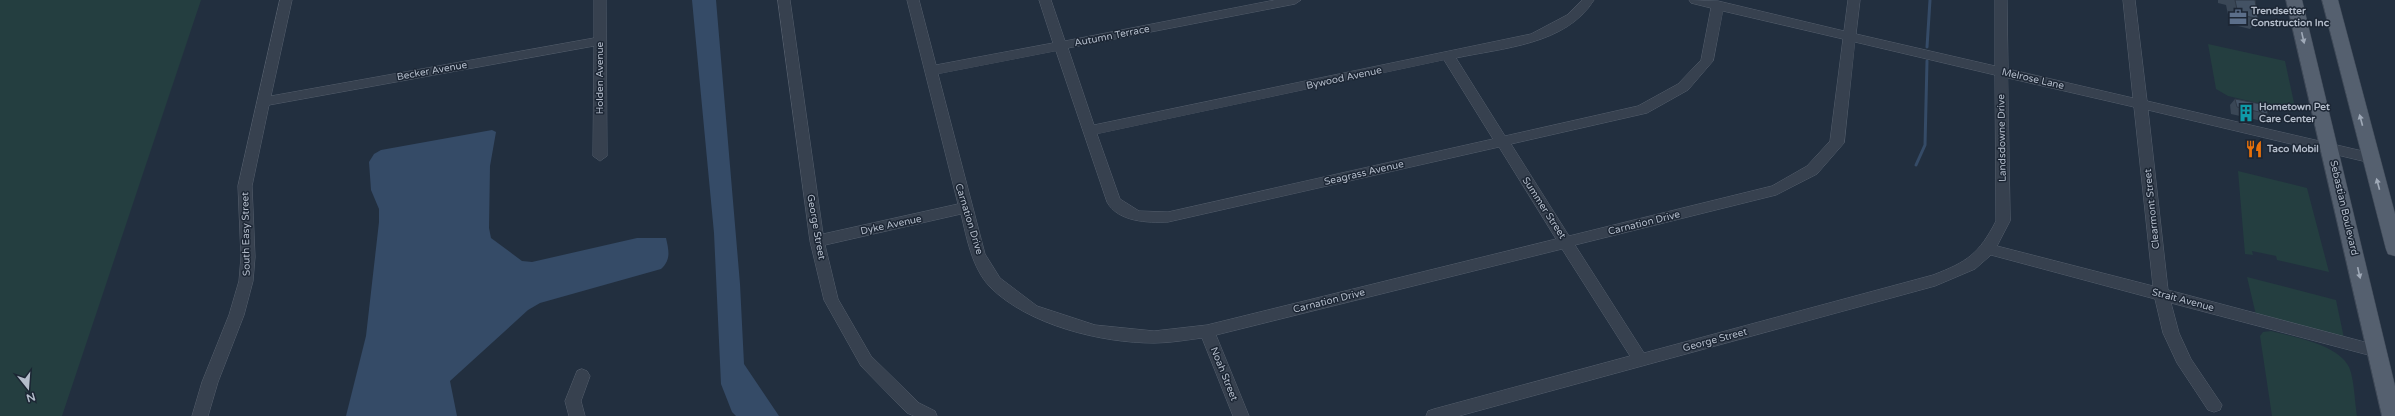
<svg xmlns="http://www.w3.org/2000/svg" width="2395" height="416" font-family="'Varela Round',sans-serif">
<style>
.green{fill:#243e40}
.water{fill:#354b67}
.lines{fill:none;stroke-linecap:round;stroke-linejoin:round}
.stream{stroke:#354b67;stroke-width:3}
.minor-casing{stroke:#555f6d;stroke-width:1}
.major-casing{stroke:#404a58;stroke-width:1}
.minor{fill:#37414f;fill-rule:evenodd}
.major{fill:#55606f;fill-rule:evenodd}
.wall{fill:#3a4756}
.building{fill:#435264;stroke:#2f3946}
.oneway{fill:#a0aab8}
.labels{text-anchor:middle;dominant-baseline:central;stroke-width:3;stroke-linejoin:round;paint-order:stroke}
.poi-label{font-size:10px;font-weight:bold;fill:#b3bcca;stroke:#1c2634;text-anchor:start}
.street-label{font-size:10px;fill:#b3bcca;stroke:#1c2634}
</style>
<rect width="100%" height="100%" fill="#222f3f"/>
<g class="green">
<polygon points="0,0 201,0 62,416 0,416"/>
<polygon points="2208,44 2285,61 2296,112 2228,96 2216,89"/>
<polygon points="2238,171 2307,188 2329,272 2277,260 2276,256 2252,251 2253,255 2245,254"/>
<polygon points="2247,277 2336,300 2344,338 2256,315"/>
<path d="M2271 331C2293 337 2338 344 2349 367 2354 378 2355 403 2357 416H2272L2260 336 2263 332Z"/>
</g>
<g class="water">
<polygon points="692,0 716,0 740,284 744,364 779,416 736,416 732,412 721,384 714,233"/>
<path d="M492 130 496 132 490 166 489 228 491 238 522 261 532 262 637 238H666C669 251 671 260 661 269L540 303 528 310 450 381 457 416H346L366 336 379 222V209L371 190 369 162 374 154 381 150Z"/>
</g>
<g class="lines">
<g class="stream">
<polyline points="1927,47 1930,0"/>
<polyline points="1916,165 1925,145 1927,61"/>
</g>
<g class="minor-casing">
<g id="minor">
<polygon points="280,0 292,0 271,96 594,38 594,0 606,0 607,156 600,161 593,156 594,46 269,105 252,186 255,257 253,281 244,315 218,382 208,416 192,416 202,382 229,315 239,281 241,257 238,186"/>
<path d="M778 0H790L823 234 958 204 907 0H919L936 65 1053 43 1039 0H1051L1065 41 1275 0H1301L1295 4 1068 48 1094 125 1531 34 1567 15 1582 0H1594C1566 45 1502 48 1456 58L1505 136 1638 106 1678 84 1701 60 1711 8 1691 3 1689 0 1718 1 1844 31 1848 0H1860L1856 34 1995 66V0H2007L2008 69 2133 98 2123 0H2135L2147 101 2371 153 2378 158 2371 163 2148 110 2168 290 2376 345 2381 347 2384 351 2381 355 2376 357 2171 303 2179 333 2191 359 2222 405 2220 410 2214 412 2208 410 2177 363 2163 333 2155 299 1991 255 1975 269 1935 286 1459 416H1426L1428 411 1434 409 1630 356 1562 249 1216 335 1249 416H1233L1202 338C1186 340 1170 343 1154 343 1101 343 1028 325 990 287 972 268 967 239 961 214L825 245 838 299 871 356 919 403 935 411 937 416H914L907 413 861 366 824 300 810 241ZM1723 11 1843 39 1830 141 1807 166 1772 186 1569 236 1511 144 1647 113 1688 90 1713 61ZM1855 42 1995 75 1996 221C1979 254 1967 262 1933 275L1644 353 1575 245 1776 195 1817 174 1844 143ZM1056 51 1107 202C1118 222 1148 223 1168 222L1499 147 1556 239 1207 325 1154 331 1095 325 1037 306 1000 278 985 254 938 74ZM1444 60 1493 139 1168 212 1139 211 1120 199 1097 134ZM2008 78 2134 107 2153 286 1997 246 2010 221Z"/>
<polygon points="582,369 587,371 590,376 581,401 585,416 569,416 565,401 577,371"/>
</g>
</g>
<g class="major-casing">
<g id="major">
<polygon points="2286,0 2302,0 2395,386 2395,416 2382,416"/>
<polygon points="2322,0 2338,0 2395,214 2395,256 2388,254 2386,249"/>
</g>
</g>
<use href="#minor" class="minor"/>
<use href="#major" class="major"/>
</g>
<g class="wall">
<polygon points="2218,0 2255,0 2258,19 2250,29 2230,24 2226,5 2218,3"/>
<polygon points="2235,99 2268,114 2262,121 2231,114 2230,105"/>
</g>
<g class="building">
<polygon points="2235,0 2255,0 2258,19 2238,14"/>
<polygon points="2235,99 2266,105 2268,114 2237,107"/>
</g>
<defs><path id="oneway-solid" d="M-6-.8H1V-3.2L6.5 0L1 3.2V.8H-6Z"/></defs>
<g class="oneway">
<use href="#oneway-solid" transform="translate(2303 38) rotate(77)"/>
<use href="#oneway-solid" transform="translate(2361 120) rotate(-105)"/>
<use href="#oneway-solid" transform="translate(2378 184) rotate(-105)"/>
<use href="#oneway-solid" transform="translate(2359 273) rotate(77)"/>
</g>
<defs>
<g id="office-bare" transform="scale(1.38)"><path d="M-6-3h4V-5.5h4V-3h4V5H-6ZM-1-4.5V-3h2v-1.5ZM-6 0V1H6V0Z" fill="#5c6f8a" stroke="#1c2634" stroke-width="2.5" paint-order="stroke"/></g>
<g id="building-bare" transform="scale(1.38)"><path d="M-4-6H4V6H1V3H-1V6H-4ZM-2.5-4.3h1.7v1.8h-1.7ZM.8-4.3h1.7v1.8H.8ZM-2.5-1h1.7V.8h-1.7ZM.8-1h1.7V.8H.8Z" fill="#0f9aa8" stroke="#1c2634" stroke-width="2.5" paint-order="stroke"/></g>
<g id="restaurant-bare" transform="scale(1.38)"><path d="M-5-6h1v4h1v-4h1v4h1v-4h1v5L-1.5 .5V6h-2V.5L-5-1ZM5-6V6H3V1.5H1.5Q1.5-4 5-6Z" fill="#e8710a" stroke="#1c2634" stroke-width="2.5" paint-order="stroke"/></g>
</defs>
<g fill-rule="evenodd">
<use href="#office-bare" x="2238" y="17"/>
<use href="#building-bare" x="2246" y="113"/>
<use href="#restaurant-bare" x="2254" y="149"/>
</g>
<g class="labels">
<g class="poi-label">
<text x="2251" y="11">Trendsetter<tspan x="2251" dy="12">Construction Inc</tspan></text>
<text x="2259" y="107">Hometown Pet<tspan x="2259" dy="12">Care Center</tspan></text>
<text x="2267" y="149">Taco Mobil</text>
</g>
<g class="street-label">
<text transform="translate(1112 36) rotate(-11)">Autumn Terrace</text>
<text transform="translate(432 71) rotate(-10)">Becker Avenue</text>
<text transform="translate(600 78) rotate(-90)">Holden Avenue</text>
<text transform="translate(1344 78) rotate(-12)">Bywood Avenue</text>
<text transform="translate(2033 79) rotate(13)">Melrose Lane</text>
<text transform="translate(2002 138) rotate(-91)">Landsdowne Drive</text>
<text transform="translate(1364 173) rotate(-13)">Seagrass Avenue</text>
<text transform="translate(1544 208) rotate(57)">Summer Street</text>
<text transform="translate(2344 208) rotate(77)">Sebastian Boulevard</text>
<text transform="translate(2152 209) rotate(-96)">Clearmont Street</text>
<text transform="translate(969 219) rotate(73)">Carnation Drive</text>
<text transform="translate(1644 223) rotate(-14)">Carnation Drive</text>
<text transform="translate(891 225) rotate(-12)">Dyke Avenue</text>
<text transform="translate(816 227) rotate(80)">George Street</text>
<text transform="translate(246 234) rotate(-91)">South Easy Street</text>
<text transform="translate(2183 300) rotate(15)">Strait Avenue</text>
<text transform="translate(1329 301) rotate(-14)">Carnation Drive</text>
<text transform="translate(1715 340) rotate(-15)">George Street</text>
<text transform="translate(1224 374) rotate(68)">Noah Street</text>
</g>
</g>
<g transform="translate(28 388) rotate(163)" stroke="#1c2634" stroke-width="3" paint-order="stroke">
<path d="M0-3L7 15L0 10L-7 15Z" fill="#b3bcca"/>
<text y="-6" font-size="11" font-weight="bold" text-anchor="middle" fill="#b3bcca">N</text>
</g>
</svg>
